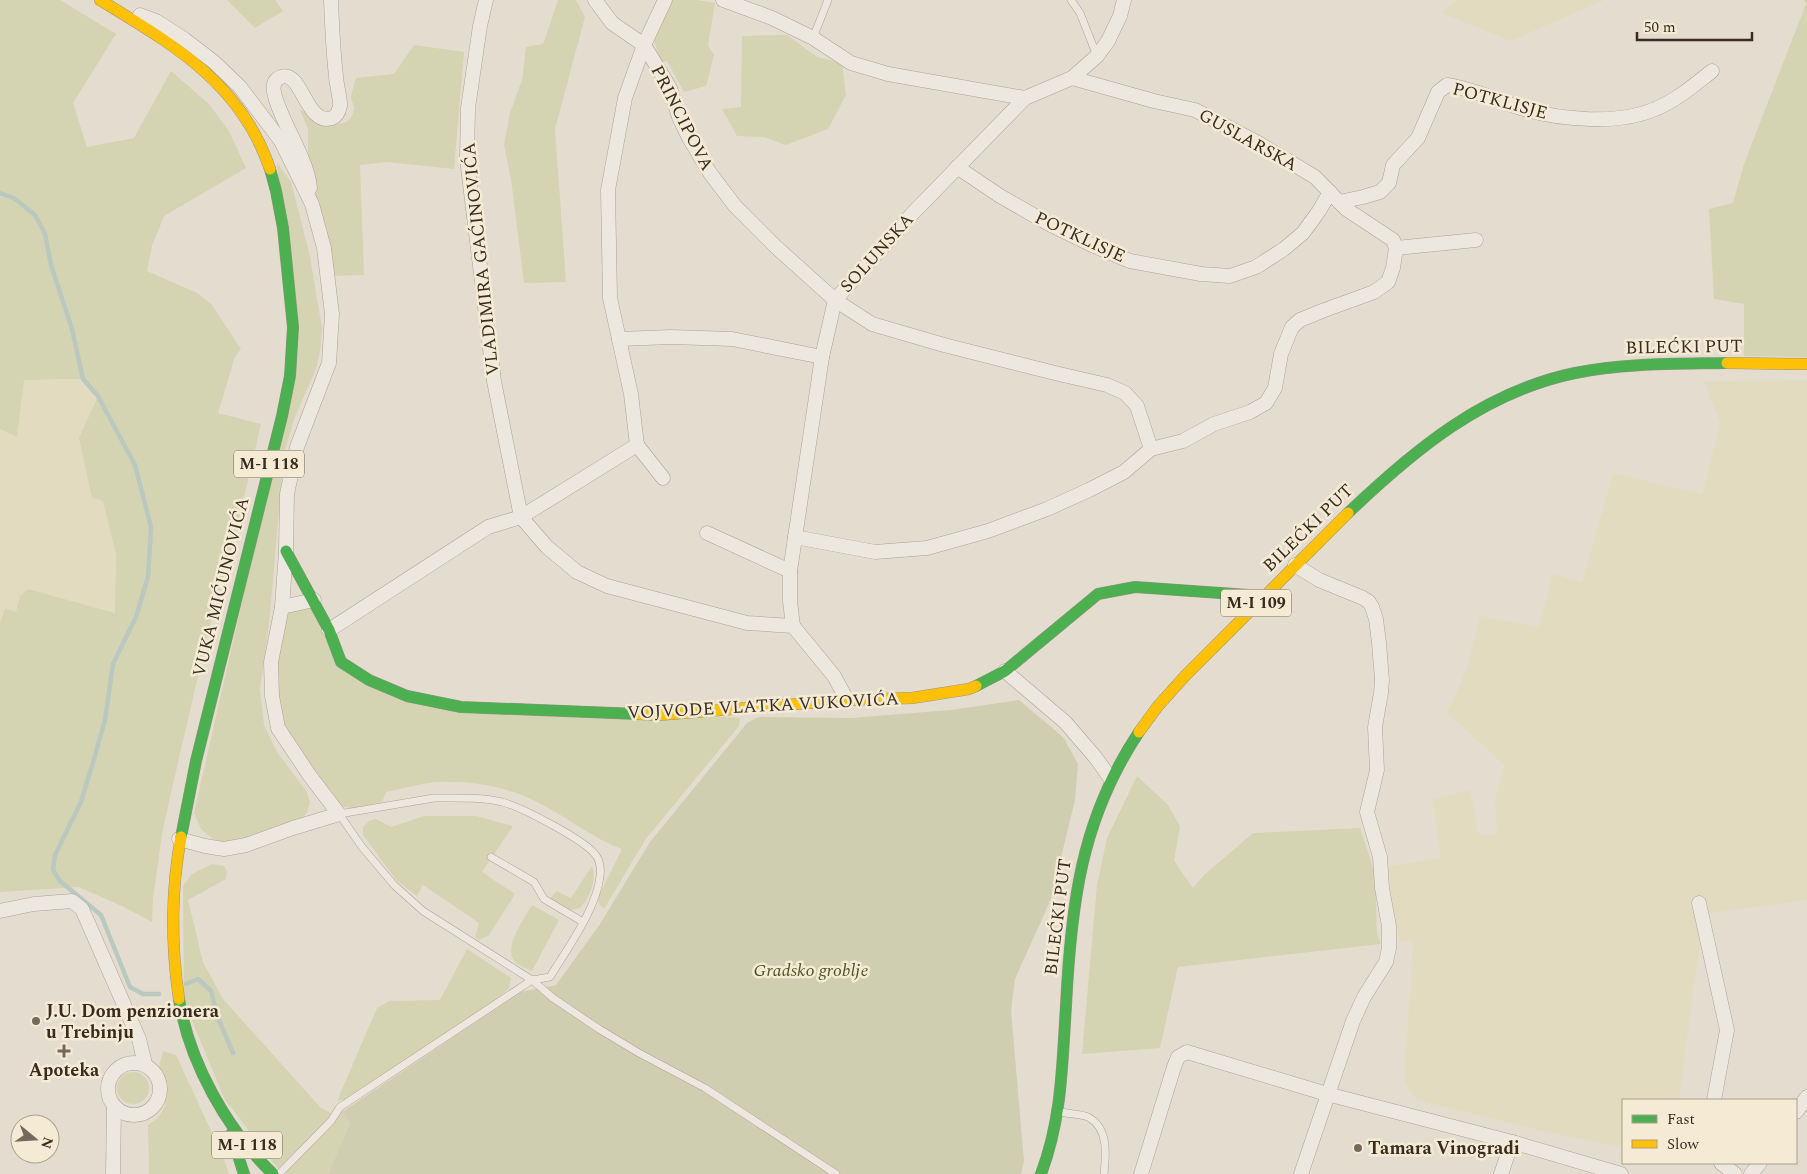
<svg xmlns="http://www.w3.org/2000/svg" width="1807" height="1174" font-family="Spectral,serif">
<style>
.farmland{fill:#e3dbc0}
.green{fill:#d4d3b2}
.cemetery{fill:#cfceb1}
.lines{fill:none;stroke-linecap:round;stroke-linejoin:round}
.stream{stroke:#b9c9c0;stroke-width:4.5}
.lane-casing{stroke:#aaa297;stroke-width:8}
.street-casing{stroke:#aaa297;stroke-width:15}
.fast-casing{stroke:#999288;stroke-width:12}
.slow-casing{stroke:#999288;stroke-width:12}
.lane{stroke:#ece8e0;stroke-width:7}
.street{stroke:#ece8e0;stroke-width:14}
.fast{stroke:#4caf50;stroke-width:11}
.slow{stroke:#ffc107;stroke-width:11}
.poi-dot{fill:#75695d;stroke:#f5ebd5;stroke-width:2}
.labels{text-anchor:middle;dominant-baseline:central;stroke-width:5;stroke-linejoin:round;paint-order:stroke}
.shield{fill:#f5ebd5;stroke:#716556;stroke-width:1}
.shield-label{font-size:16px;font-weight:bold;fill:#392b1f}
.street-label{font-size:18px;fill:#392b1f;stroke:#f5ebd5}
.park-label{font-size:18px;font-style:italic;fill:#4b5526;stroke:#f5ebd5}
.poi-label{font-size:18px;font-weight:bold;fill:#392b1f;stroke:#f5ebd5;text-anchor:start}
</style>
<rect width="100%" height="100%" fill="#e4ddcf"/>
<g class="farmland">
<polygon points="1457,0 1605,0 1511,41 1441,13"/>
<polygon points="83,379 98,396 79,438 103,501 116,555 115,613 28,589 20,596 16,612 5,608 0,623 0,429 17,437 24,380"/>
<polygon points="1807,380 1807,900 1704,914 1679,1100 1623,1100 1623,1148 1547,1132 1417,1100 1404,1083 1413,941 1399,942 1387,867 1441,857 1432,799 1470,790 1479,835 1497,834 1495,799 1504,765 1447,713 1468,666 1480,616 1538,627 1553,574 1582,582 1613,473 1702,494 1720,423 1704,381"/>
</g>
<g class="green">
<polygon points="0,0 60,0 116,34 73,103 87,147 134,138 171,71 209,104 229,131 246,168 164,216 152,246 147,271 199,294 212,305 241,349 235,357 218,413 261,424 237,528 209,629 173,784 162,834 153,899 152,922 124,907 79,887 0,892 0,623 5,608 16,612 20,596 28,589 115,613 116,555 103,501 92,498 79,438 98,396 83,379 24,380 17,437 0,429"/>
<polygon points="227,0 275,0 283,11 255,28"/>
<polygon points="558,0 576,0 585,17 555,129 566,282 524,283 511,179 504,145 510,113 522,80 526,47 543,44"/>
<polygon points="664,0 697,0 715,3 708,45 714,55 706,86 684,92 667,61 661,62 651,31"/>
<polygon points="1804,0 1807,0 1807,357 1744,356 1744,304 1714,299 1709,209 1733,203 1744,164 1806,4"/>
<polygon points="787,35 817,57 842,63 846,95 828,129 786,145 764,137 737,136 722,109 741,107 742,36"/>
<path d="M414 45 464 52 454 169 387 162 360 165 364 275 333 276 324 221 308 170V129L300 110C315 116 349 138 354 109 354 105 352 102 351 98 351 92 355 84 356 78L394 74Z"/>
<polygon points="277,163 291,182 309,252 322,328 320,351 316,369 294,419 284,454 269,624 260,690 264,725 277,752 307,792 310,803 307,812 301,820 245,842 223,844 210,837 201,829 194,813 297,361"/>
<path d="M312 606 337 665 406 699 740 718 739 726 645 840 604 909 599 904 598 898 622 849C592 838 567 817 539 803 506 786 472 780 435 782 419 784 402 789 386 792L382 802 353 808 338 806 283 727 276 697 275 663 286 610Z"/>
<polygon points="1137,776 1168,805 1180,826 1174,861 1193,888 1204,875 1253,833 1360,828 1375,873 1377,934 1381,944 1178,967 1160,1048 1082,1054 1097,885 1107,838"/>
<polygon points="424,816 476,816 513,826 482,872 515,894 489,935 479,940 475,937 479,923 423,885 417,896 397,881 363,835 363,827 369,821 376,819 391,827"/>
<polygon points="212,864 224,866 227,871 226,879 188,900 203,962 223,999 321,1108 331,1113 342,1112 350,1123 328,1174 287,1174 279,1170 224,1098 184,1001 183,886 192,874"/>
<path d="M592 866C597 881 590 896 580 908L571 910 550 899 556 891 571 898Z"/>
<path d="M532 905 559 920 532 971C526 968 519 966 515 962 502 948 525 918 532 905Z"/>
<polygon points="467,949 511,978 509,988 500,997 346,1099 337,1101 377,1008 389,1001 440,1000"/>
<polygon points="163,1051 176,1055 224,1159 229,1174 149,1174 148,1125 158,1118 165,1106 164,1088 158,1072"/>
<circle cx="133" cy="1088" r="16"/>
</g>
<polygon class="cemetery" points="1019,700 1063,737 1078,764 1075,800 1051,899 1015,979 1011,1010 1024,1161 1021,1174 328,1174 350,1123 342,1112 521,992 556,985 600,924 650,842 747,723 758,717 851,718 951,710"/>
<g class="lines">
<g class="stream">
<polyline points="0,193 14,198 35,215 45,234 51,265 72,329 83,379 98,396 135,465 151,527 148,577 136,617 113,664 105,720 94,759 81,802 55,855 53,870 60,881 101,915 130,987 143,994 159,994"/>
<polyline points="186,984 198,979 211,991 218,1018 233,1053"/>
</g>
<g class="lane-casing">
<g id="lane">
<polyline points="1071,0 1080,13 1097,56"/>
<polyline points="813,38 828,0"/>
<path d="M434 798C456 798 480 797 502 802 521 807 588 841 597 857 600 861 601 871 600 876 597 908 567 949 550 977L532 980 423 911 394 885 362 847 339 814Z"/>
<polyline points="491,857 534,882 544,899 583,922"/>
<path d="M1061 1112C1069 1114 1081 1114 1088 1117 1109 1128 1106 1155 1104 1174"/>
<polyline points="279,1174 331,1121 340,1107 532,980 553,998 599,1029 639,1053 705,1088 836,1174"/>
</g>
</g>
<g class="street-casing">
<g id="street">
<polyline points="486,0 480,26 468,108 467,159 494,381 521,517"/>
<polyline points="595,0 612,23 644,45 670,88 679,117 689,138 710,173 735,206 776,247 835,300 872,324 944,345 1059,374 1107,385 1125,393 1137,406 1151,449"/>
<polyline points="723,0 772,18 813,38 851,63 888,74 1025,98"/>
<polyline points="140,15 156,21 184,39 214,62 240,87 281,141 312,204 324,248 332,314 329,363 297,447 287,494 286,551 282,607 271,662 272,696 278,728 310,776 339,814 293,828 246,845 224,849 205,846 179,839"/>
<polyline points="1072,78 1154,101 1195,110 1260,144 1315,177 1346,209 1393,240 1396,248"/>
<polyline points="957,167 1000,196 1049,224 1092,245 1130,261 1201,274 1230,276 1256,267 1284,249 1303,233 1319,211 1330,192"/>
<path d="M310 188C309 178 306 168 302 159 297 144 270 98 274 85 274 81 278 78 281 77 302 69 306 127 332 118 337 116 339 111 340 106 341 101 336 83 336 76 333 51 332 25 331 0"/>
<path d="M1339 202 1363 197 1380 192 1389 183 1393 165 1418 138 1438 92 1447 85C1474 89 1498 101 1524 109 1561 120 1619 125 1655 109 1677 100 1694 85 1712 71"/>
<polyline points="1396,248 1476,240"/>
<polyline points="619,339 671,337 732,339 822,357"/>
<polyline points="637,445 631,394 610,298 608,190 625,98 644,45 665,0"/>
<polyline points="637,445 663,478"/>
<polyline points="521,517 547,547 577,572 607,586 747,623 793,626 834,676 847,700"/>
<polyline points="707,533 790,571"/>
<polyline points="795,537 875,552 927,548 988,531 1047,509 1089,490 1124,472 1151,449 1183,441 1214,424 1250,412 1266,403 1275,388 1281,354 1292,327 1300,320 1322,311 1374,292 1388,282 1393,268 1396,248"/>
<polyline points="1295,565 1319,580 1363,598 1369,602 1372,607 1376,619 1379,643 1382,680 1381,693 1375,727 1377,770 1367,812 1380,857 1382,888 1389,926 1389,948 1386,962 1364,997 1353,1021 1301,1174"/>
<polyline points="282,607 314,600"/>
<polyline points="793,626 790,601 790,571 822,357 835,300 912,214 1025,98 1072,78 1097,56 1108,41 1120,16 1124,0"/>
<polyline points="329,630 488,527 521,517 637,445"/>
<polyline points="1005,671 1065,722 1096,758 1110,778"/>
<polyline points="1699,903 1727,1030 1714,1100"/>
<polyline points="0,911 34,904 72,901 82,909 139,1039 145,1064"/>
<circle cx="134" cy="1089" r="26"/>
<polyline points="1796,1112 1807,1097"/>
<polyline points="1721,1163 1735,1174"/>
<polyline points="113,1174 114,1107"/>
<polyline points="1141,1174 1174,1067 1178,1057 1187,1052 1327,1094 1512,1142 1621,1174"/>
<polyline points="1501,1174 1512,1142"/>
<polyline points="1751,1174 1760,1163"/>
</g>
</g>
<g class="fast-casing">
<g id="fast">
<path d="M1348 513C1413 451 1483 392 1575 373 1624 363 1676 364 1727 363"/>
<polyline points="286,551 329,630 341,662 369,680 407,696 461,707 638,714"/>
<polyline points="976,686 1005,671 1098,594 1135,587 1263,596"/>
<polyline points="181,837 196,761 282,416 290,376 293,327 283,228 276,191 270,169"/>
<path d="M179 999C189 1062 227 1130 273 1174"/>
<polyline points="231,1134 244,1174"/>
<path d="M1041 1174C1062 1118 1062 1066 1066 1006 1071 904 1081 819 1139 732"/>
</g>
</g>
<g class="slow-casing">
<g id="slow">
<path d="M100 0C174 45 241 83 270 169"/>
<polyline points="1727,363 1807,364"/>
<polyline points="638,714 658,715 847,700 912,698 969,689 976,686"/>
<polyline points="1139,732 1158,706 1185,676 1348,513"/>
<path d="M179 999C171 945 171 890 181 837"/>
</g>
</g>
<use href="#lane" class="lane"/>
<use href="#street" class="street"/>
<use href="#fast" class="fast"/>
<use href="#slow" class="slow"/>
</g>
<g class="poi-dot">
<circle cx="36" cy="1021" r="5"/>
<path d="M61.5 1043.5h5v5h5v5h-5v5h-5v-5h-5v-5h5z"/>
<circle cx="1358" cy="1148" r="5"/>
</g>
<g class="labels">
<g class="shield">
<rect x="234" y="450.5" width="70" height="27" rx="4"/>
<rect x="1221" y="589.5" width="70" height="27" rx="4"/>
<rect x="212" y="1131.5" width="70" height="27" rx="4"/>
</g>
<g class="shield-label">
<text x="269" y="464">M-I 118</text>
<text x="1256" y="603">M-I 109</text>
<text x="247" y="1145">M-I 118</text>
</g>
<g class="street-label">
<text transform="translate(1500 101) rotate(15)">POTKLISJE</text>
<text transform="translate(682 118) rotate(63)">PRINCIPOVA</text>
<text transform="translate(1248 140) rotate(29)">GUSLARSKA</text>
<text transform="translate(1080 237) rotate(25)">POTKLISJE</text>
<text transform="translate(877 253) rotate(-48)">SOLUNSKA</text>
<text transform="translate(481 259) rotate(-96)">VLADIMIRA GAĆINOVIĆA</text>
<text transform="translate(1684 347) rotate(-1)">BILEĆKI PUT</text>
<text transform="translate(1308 528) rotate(-44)">BILEĆKI PUT</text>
<text transform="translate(221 587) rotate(-76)">VUKA MIĆUNOVIĆA</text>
<text transform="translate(763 706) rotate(-3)">VOJVODE VLATKA VUKOVIĆA</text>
<text transform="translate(1058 917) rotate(-83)">BILEĆKI PUT</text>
</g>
<g class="park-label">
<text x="811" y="970">Gradsko groblje</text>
</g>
<g class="poi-label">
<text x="46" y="1011">J.U. Dom penzionera<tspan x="46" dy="21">u Trebinju</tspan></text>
<text x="64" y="1070" text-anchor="middle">Apoteka</text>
<text x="1368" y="1148">Tamara Vinogradi</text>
</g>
</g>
<rect x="1622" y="1099" width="175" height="65" fill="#f5ebd5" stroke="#aa9e8c"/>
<rect x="1632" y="1115" width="25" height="8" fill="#4caf50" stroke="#aa9e8c"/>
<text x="1667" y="1124" font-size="15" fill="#392b1f">Fast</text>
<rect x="1632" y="1140" width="25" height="8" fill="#ffc107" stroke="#aa9e8c"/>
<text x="1667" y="1149" font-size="15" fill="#392b1f">Slow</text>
<g transform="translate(35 1139) rotate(108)"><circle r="24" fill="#f5ebd5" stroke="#aa9e8c"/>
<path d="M0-4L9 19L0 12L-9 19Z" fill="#75695d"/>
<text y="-8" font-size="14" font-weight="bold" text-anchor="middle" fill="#392b1f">N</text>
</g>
<path d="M1637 32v8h115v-8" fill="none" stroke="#392b1f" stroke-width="2.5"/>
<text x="1644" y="32" font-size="15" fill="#392b1f" stroke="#f5ebd5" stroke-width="4" paint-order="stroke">50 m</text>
</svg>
